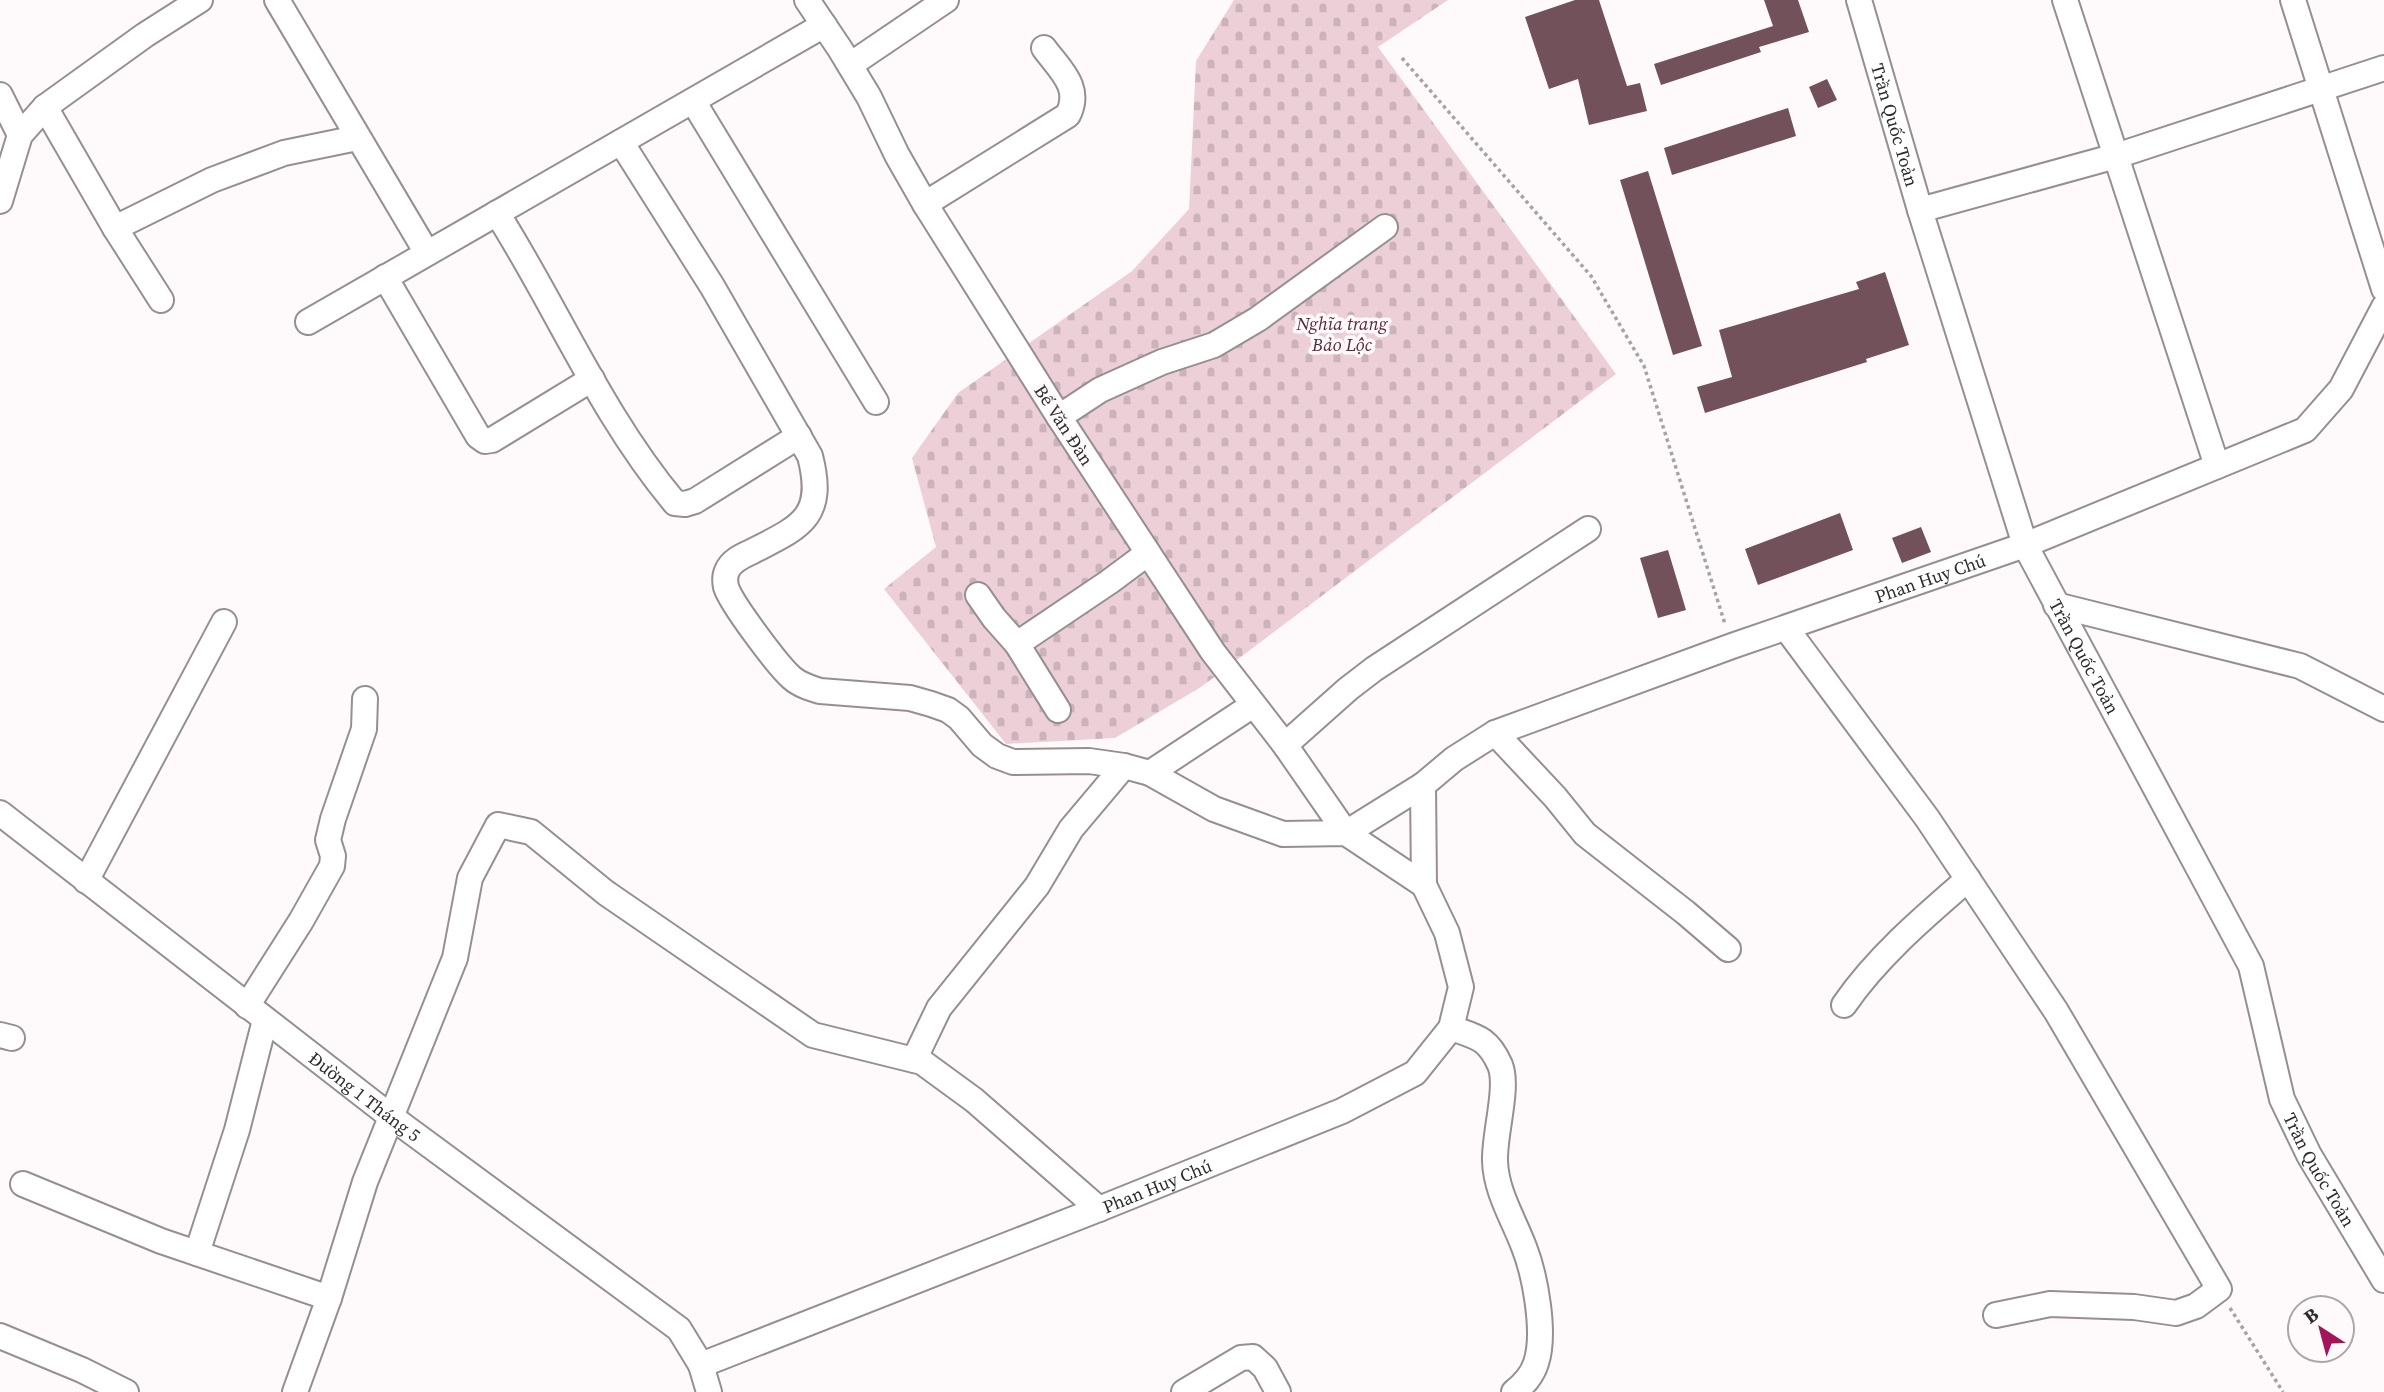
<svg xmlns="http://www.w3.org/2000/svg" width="2384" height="1392" font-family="'Source Serif 4',serif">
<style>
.cemetery{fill:url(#cemetery-stones)}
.building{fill:#72515b}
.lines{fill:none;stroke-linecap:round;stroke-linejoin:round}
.minor-casing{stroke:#978e91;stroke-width:28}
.path{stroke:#a6a3a4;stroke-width:3.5;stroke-dasharray:3.5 3.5;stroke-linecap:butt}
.minor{stroke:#fff;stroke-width:24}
.labels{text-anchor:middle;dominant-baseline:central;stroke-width:7;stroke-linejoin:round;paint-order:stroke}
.street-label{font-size:18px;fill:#2e2b2c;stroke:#fefafb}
.park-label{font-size:18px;font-style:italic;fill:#5a2739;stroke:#fefafb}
</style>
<defs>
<pattern id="cemetery-stones" width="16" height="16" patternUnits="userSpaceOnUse" patternTransform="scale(1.75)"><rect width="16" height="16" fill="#edd0d7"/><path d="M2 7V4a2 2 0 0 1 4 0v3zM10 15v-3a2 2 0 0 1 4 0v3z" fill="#ccb3b9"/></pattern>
</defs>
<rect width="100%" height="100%" fill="#fefafb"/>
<polygon class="cemetery" points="1234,0 1448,0 1378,47 1616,374 1201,687 1115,738 1006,744 884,589 936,547 912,458 958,393 1132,271 1189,209 1196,61"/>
<g class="building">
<polygon points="1575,0 1599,0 1627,86 1640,83 1647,111 1589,125 1578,79 1549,89 1525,17"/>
<polygon points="1764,0 1798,0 1809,32 1759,47 1761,52 1661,85 1654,64 1773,26"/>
<polygon points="1827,79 1837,100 1818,108 1809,87"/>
<polygon points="1788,108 1796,136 1672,175 1664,148"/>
<polygon points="1648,171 1702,346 1673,355 1620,180"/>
<polygon points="1885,272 1909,345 1866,359 1867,362 1705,413 1697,387 1732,377 1719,330 1859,289 1856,282"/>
<polygon points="1840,513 1853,550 1758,585 1745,549"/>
<polygon points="1921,527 1931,552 1902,563 1892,538"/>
<polygon points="1668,550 1686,610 1658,618 1640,558"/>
</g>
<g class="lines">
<g class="minor-casing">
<g id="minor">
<polyline points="277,0 427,253"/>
<path id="s1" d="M1859 0 1920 210 2025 545 2251 966 2282 1099 2309 1155 2384 1280"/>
<polyline points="2065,0 2217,466"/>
<polyline points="2293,0 2384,289"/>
<polyline points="850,65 946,0"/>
<polyline points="0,95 20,135"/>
<polyline points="693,101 876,402"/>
<polyline points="45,107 115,228 161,300"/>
<path d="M621 142 712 286 810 456C826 518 800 527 751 552 742 556 731 561 727 571 725 575 725 582 726 587 731 603 778 666 792 678 800 685 810 688 820 691L910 698 931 704 948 710 959 718 982 745 997 756 1013 762 1089 761 1124 766 1150 773 1214 809 1283 834 1346 833 1423 785 1424 885 1346 833 1285 745 1213 652 1059 417 925 204 897 155 869 97 840 49 807 0"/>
<polyline points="0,201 20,135 45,107 145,35 200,0"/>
<path d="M925 204 1068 115C1082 87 1060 70 1044 48"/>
<polyline points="1920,210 2116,156 2384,68"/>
<path d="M497 213C557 308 602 416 675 503L685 504 695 501 799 436"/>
<polyline points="115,228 212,180 284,153 357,138"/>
<polyline points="385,277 478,436 485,441 492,440 592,379"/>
<polyline points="308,322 824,25"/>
<polyline points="1059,417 1100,390 1162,362 1214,345 1258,319 1385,227"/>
<polyline points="978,595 994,618 1017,644 1058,710"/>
<polyline points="2056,605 2300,666 2384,709"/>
<polyline points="1786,628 1927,818 2056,1011 2219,1289 2196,1306 2176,1313 2134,1307 2050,1304 1996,1315"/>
<polyline points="1017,644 1109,582 1148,553"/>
<polyline points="1495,733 1555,797 1585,834 1686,913 1728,949"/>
<polyline points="1285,745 1348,689 1374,669 1588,529"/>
<polyline points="1150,773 1253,705"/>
<path id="s2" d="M1423 785 1454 759 1495 733 1732 646 2025 545 2305 430 2341 389 2384 307"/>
<path id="s3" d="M0 813 390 1116 679 1329 701 1365 709 1392"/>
<polyline points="86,881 224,622"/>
<path d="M1844 1005C1877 957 1924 917 1968 879"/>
<polyline points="247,1006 301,921 332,866 333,856 328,840 333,819 364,729 365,699"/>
<path d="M1451 1028C1477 1037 1488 1038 1500 1065 1509 1087 1494 1134 1495 1161 1496 1192 1513 1218 1524 1247 1535 1275 1546 1333 1536 1363 1532 1376 1524 1384 1514 1392"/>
<polyline points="0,1035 12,1038"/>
<polyline points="914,1060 939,1008 1037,886 1071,829 1124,766"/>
<polyline points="23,1184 161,1241 329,1298"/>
<polyline points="197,1253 237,1130 265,1020"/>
<polyline points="0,1336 82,1370 126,1392"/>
<path id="s4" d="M701 1365 1099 1209 1342 1111 1415 1073 1451 1028 1461 987 1447 933 1424 885"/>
<polyline points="295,1392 329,1298 365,1182 455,958 470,878 498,825 531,832 606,893 813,1035 922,1062 974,1100 1099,1209"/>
<polyline points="1184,1392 1241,1358 1253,1357 1265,1368 1278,1392"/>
</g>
</g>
<g class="path">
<polyline points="1402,58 1591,276 1644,366 1725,624"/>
<polyline points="2230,1308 2283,1392"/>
</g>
<use href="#minor" class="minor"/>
</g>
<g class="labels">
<g class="street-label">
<text stroke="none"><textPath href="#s1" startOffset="130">Trần Quốc Toản</textPath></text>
<text transform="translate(1064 425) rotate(57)">Bế Văn Đàn</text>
<text stroke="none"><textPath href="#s2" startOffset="551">Phan Huy Chú</textPath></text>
<text stroke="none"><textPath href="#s1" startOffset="696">Trần Quốc Toản</textPath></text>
<text stroke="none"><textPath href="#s3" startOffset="462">Đường 1 Tháng 5</textPath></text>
<text stroke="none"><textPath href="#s1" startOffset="1264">Trần Quốc Toản</textPath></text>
<text stroke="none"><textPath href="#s4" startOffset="490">Phan Huy Chú</textPath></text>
</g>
<g class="park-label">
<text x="1342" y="323">Nghĩa trang<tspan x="1342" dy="21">Bảo Lộc</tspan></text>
</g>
</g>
<g transform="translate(2321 1329) rotate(324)"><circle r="33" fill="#fefafb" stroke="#aba7a8" stroke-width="2"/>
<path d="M0-5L12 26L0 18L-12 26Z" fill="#a41458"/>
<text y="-10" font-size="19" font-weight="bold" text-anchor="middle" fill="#2e2b2c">B</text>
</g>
</svg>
